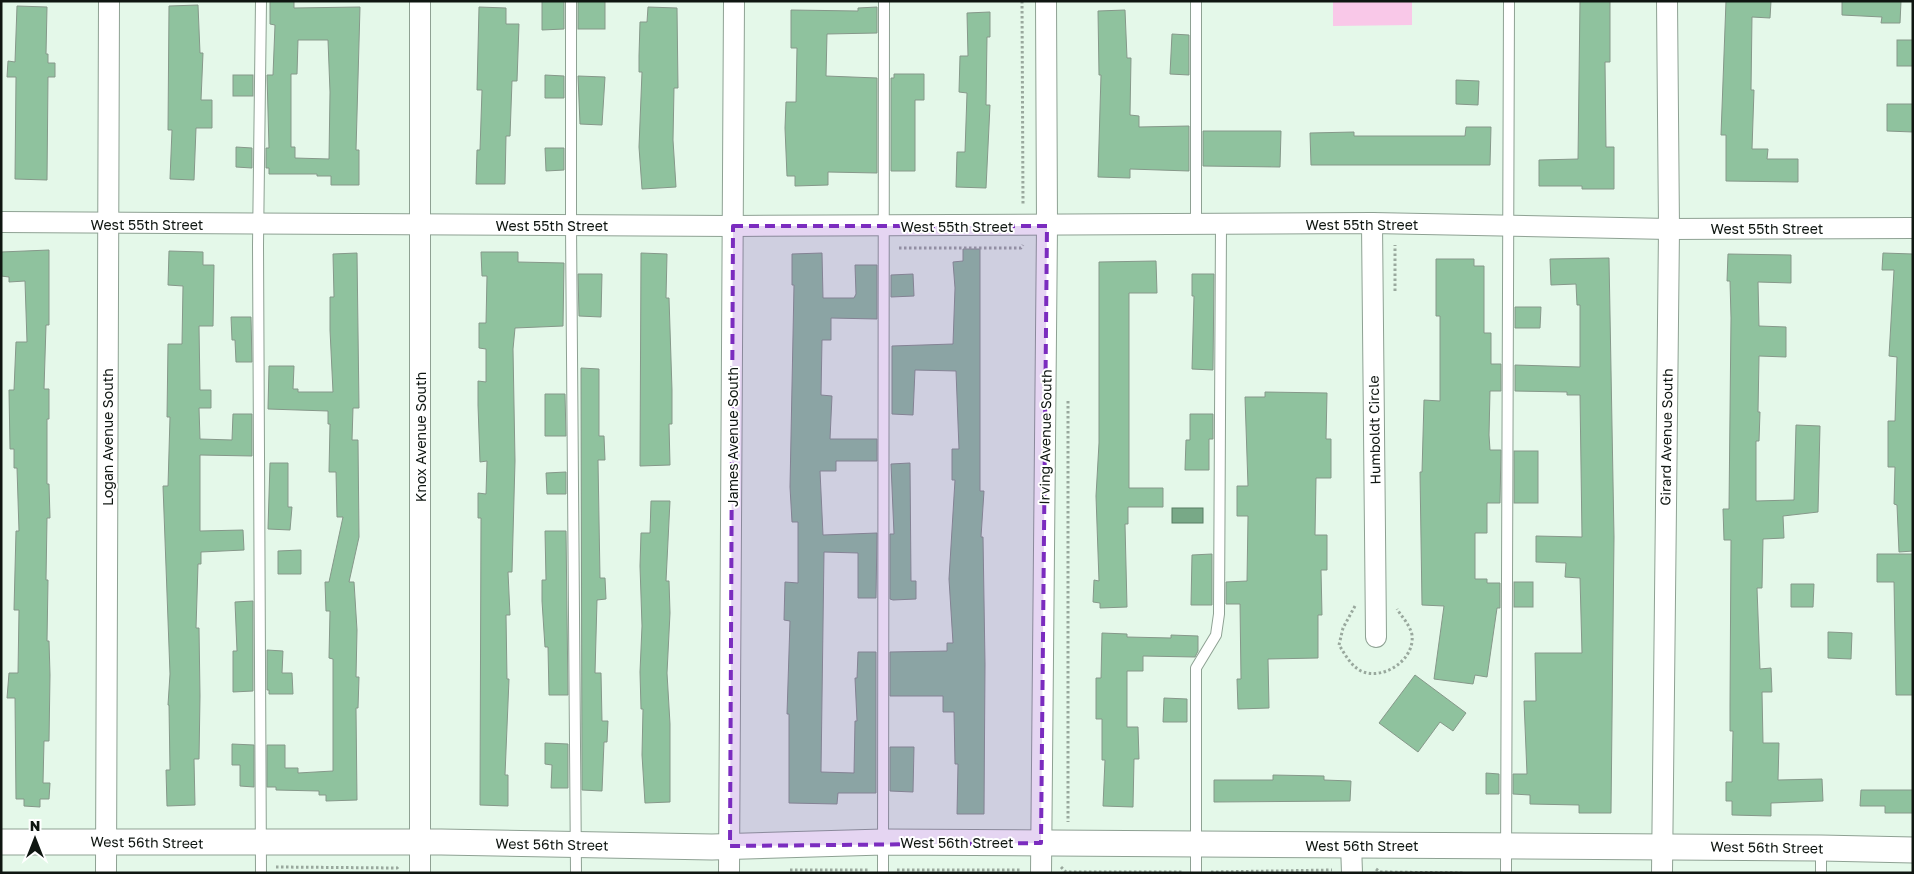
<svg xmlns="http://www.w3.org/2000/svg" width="1914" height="874" font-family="'Golos Text',sans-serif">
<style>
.green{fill:#f9c8e8}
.water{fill:#78a987;stroke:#587d64}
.building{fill:#8fc29e;stroke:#86988a;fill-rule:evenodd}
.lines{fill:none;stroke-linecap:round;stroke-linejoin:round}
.service-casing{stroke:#8ea193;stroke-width:12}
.minor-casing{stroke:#8ea193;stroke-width:22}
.tertiary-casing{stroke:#8ea193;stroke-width:27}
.path{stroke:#99a89d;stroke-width:3;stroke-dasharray:2.5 2.5;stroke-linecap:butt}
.service{stroke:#fff;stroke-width:10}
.minor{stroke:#fff;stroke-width:20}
.tertiary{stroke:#fff;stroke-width:25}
.marked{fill:#7b2cbf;fill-opacity:0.2;stroke:#7b2cbf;stroke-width:4;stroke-dasharray:10 6;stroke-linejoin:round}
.labels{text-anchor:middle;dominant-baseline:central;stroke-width:4;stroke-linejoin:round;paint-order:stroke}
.street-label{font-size:14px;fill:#0f1611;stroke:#fff}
</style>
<rect width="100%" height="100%" fill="#e4f8e9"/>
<polygon class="green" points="1333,1 1412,1 1412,25 1333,26"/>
<rect class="water" x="1172" y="508" width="31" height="15"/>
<g class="building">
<path d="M270 1H294V8L360 7 356 150H359V185H331V176H317V174H269V168H266V148H269L267 75H273L275 25 270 24ZM298 40H328L330 92 329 159 295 158V147H291V74H297Z"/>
<polygon points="542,1 564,1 564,29 542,30"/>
<rect x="578" y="1" width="27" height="28"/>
<polygon points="1580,1 1610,1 1610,62 1605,62 1606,147 1614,147 1614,189 1582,189 1582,186 1539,186 1539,160 1578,159"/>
<polygon points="1726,1 1771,1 1770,18 1752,17 1751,90 1754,90 1752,149 1768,149 1767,159 1798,159 1798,182 1726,181 1726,135 1721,135"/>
<polygon points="1842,1 1901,1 1900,23 1881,23 1882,17 1842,15"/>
<polygon points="198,5 200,53 203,53 201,100 212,100 212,128 196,128 194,180 170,179 172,130 168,130 169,6"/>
<polygon points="17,6 47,7 46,54 48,54 48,63 55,63 55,77 48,77 47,180 15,179 16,77 7,77 8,61 15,62"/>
<polygon points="479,7 506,8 506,24 519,24 517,81 512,81 510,136 506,136 505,184 476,184 477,150 480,150 482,90 477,90"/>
<polygon points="648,7 677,8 678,88 674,88 673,140 676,187 642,189 639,147 642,72 639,72 639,56 640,22 647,22"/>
<polygon points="877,7 877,33 827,34 826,76 877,78 877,173 828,172 828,185 795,186 795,176 787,176 785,128 786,102 796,102 797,48 791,48 791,10 858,11 858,8"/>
<polygon points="1125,10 1127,58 1131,58 1130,115 1139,116 1139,127 1189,126 1189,171 1130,169 1130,178 1098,177 1101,75 1099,75 1098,11"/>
<polygon points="990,12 990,37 987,37 986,105 990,105 986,188 956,187 957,152 965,152 967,93 959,92 960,56 968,56 967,13"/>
<polygon points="1172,34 1189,35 1189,75 1170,74"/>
<rect x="1897" y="40" width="16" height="26"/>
<polygon points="894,74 924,74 924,100 915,100 915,171 891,171 891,78 894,78"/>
<rect x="233" y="75" width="20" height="21"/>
<polygon points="545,75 564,76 564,98 545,98"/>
<polygon points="578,76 605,77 602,125 580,124"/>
<polygon points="1456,80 1479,81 1478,105 1456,104"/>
<polygon points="1887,104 1913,104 1913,132 1887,131"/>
<polygon points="1466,127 1491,127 1490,165 1311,165 1310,133 1354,132 1354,136 1465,136"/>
<polygon points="1203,131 1281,131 1280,167 1203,166"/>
<polygon points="236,147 252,148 252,168 236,167"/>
<polygon points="545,148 564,148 564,170 546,171"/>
<polygon points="963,249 980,249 980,491 984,491 981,537 983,537 985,664 984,814 957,814 958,764 955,764 954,712 943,712 943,696 890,696 890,652 947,651 947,643 953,643 949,579 955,480 952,480 952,449 959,449 956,371 915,370 913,415 892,414 892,346 953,344 955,288 953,262 963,261"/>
<polygon points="49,250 49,325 46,325 44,389 49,389 49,419 47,419 47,484 49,484 50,518 47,518 46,580 48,580 47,641 49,641 50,675 49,741 44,741 43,783 50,783 49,799 40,799 40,807 24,806 24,799 16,799 15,698 7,698 9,673 18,673 19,610 14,610 16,531 19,531 17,468 14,468 14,449 10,449 9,390 14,390 16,342 27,342 25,281 9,282 9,277 1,276 1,252"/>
<polygon points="169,251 203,252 203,265 214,265 213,326 199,326 200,390 211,390 211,408 199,408 200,439 232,440 233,414 252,414 252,456 200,455 200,531 243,530 244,550 201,552 201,564 198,564 196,628 199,628 200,696 199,759 194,759 195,805 167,806 166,770 170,770 169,705 168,705 170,674 163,486 168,486 170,417 167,417 168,344 182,344 183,286 168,285"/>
<polygon points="481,252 518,252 518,262 564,263 563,326 515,328 513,349 515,461 512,572 508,572 510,615 506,615 507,679 509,679 505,775 508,775 508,806 480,805 481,518 478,518 478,493 486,494 487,461 480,462 478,405 478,381 486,382 486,349 479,348 479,323 486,323 487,276 482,276"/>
<polygon points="357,253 359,408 353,408 352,440 358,440 359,537 349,582 354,582 357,630 356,677 359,677 358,708 356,708 357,800 326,801 326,795 319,795 319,791 276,790 276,787 267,787 267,745 285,745 285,768 298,768 298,773 333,771 333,659 329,658 330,611 326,611 325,582 329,582 343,517 337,517 336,472 329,472 330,424 328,424 328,411 268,409 269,366 294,366 293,389 298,389 298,392 333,392 330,330 330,297 334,297 333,254"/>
<polygon points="641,253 667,254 666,298 669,298 672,390 672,424 669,424 670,465 640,466"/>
<polygon points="822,253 823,298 854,298 856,294 855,265 877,265 877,319 831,318 831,340 822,340 821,395 832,396 830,439 877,439 877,461 836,461 836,471 820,471 823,535 877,533 876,598 858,598 858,553 824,552 821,772 854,773 855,721 857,721 855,678 857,678 858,652 876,652 876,793 838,793 837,804 789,803 789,714 787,714 790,621 784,620 785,582 798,583 798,522 792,522 790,487 794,285 792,285 792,254"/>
<polygon points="1883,253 1913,254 1913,551 1899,552 1897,505 1894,504 1895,467 1888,467 1888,421 1895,421 1897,357 1889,356 1894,270 1882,270"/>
<polygon points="1728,254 1791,255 1791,283 1758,282 1759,326 1786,327 1786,357 1759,356 1758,412 1760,412 1759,441 1756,441 1756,501 1794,500 1796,425 1820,426 1818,512 1783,516 1784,538 1763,539 1762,588 1757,588 1760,669 1771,668 1772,692 1762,692 1763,743 1779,743 1778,780 1822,779 1823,801 1771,803 1771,816 1732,815 1732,801 1726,801 1726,782 1732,782 1733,731 1730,731 1730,706 1731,540 1724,540 1723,509 1729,509 1731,318 1730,281 1727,281"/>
<polygon points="1609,258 1614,537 1611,813 1579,813 1579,805 1530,804 1530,795 1513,794 1513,774 1527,774 1524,701 1536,701 1535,653 1582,653 1580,578 1565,577 1566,563 1536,562 1536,536 1582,537 1580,395 1567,395 1567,392 1515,391 1515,365 1580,367 1580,305 1577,305 1576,284 1551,285 1550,259"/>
<polygon points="1436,259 1474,259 1474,266 1484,266 1484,333 1491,333 1491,364 1501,364 1501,391 1490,391 1489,435 1490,450 1501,450 1500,503 1487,503 1487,533 1475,533 1475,579 1487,579 1487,583 1500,583 1500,608 1497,608 1487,677 1475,675 1473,684 1434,679 1444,606 1422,605 1420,472 1422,472 1424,400 1440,401 1440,316 1436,316"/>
<polygon points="1156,261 1157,293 1129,293 1129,488 1163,488 1163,507 1128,507 1128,524 1125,524 1127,607 1100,608 1100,603 1093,602 1094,580 1099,581 1096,496 1099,443 1099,262"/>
<polygon points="578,274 602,274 601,317 579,316"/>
<polygon points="913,274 914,296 891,297 891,275"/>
<polygon points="1192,274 1214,274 1213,370 1192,369 1194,296 1192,296"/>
<polygon points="1515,307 1541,307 1540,328 1515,328"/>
<polygon points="231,317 251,317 252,362 236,362 235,340 232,340"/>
<polygon points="581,368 599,369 599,436 604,436 605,460 598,460 600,578 605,578 606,599 597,600 595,673 601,673 602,721 608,721 607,742 604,742 602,791 582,790"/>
<polygon points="1265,392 1327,393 1326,439 1331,439 1331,478 1316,478 1315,535 1327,535 1327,570 1321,570 1322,615 1318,615 1318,658 1268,659 1269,708 1238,709 1237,679 1241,679 1240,604 1226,604 1226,582 1247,581 1248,516 1237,516 1237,486 1248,486 1245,397 1265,397"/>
<polygon points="545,394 565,394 566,436 545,436"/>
<polygon points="1190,414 1213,414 1213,439 1209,439 1209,470 1185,470 1186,440 1190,440"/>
<rect x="1514" y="451" width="24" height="52"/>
<polygon points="270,463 288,463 288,507 292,507 290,530 268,529"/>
<polygon points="910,463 911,581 916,581 916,599 893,600 890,599 890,534 894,534 891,464"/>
<polygon points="566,472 566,494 547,494 546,473"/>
<polygon points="651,501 670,501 666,581 669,581 670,613 667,673 670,724 670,802 645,803 642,755 643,709 641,709 640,672 642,626 640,566 641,533 650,533"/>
<polygon points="545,531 566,531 568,695 549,695 548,647 545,647 542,601 542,580 546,580"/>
<polygon points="301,550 301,574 278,574 278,551"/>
<polygon points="1212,554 1212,605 1191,605 1192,555"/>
<polygon points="1877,554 1913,554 1913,695 1896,695 1894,582 1877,582"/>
<rect x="1514" y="582" width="19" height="25"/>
<polygon points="1791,584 1814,584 1813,607 1791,607"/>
<polygon points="253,601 253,691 233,692 233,651 237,651 235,602"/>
<polygon points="1828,632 1852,633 1851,659 1828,658"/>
<polygon points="1102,633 1127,634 1127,637 1171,638 1171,635 1198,636 1198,651 1195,657 1143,656 1143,671 1127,671 1127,727 1138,727 1139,759 1134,759 1133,807 1103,806 1105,760 1102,760 1102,719 1096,719 1096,678 1101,678"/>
<polygon points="267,650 283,651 282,673 292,673 293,694 269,694 269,690 267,690"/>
<polygon points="1415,675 1466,713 1453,731 1440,722 1418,752 1379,723"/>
<polygon points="1164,698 1187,699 1187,722 1163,722"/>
<polygon points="545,743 568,744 568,788 551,788 552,765 545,764"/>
<polygon points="232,744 254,745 254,787 240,786 240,765 232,765"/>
<polygon points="890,747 914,747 913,792 890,791"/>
<polygon points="1486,773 1499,774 1499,794 1486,794"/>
<polygon points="1273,775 1324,776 1324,780 1351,781 1350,801 1214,802 1214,780 1273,780"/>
<polygon points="1861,790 1913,790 1913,813 1885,813 1885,806 1860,806"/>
</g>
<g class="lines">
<g class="service-casing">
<g id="service">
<polyline points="261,1 258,245 261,873"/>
<polyline points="571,1 571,226 576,873"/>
<polyline points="1196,225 1196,1"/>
<polyline points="1821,849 1821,873"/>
<polyline points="883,873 884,1"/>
<polyline points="1196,873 1196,668 1216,635 1219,614 1221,225"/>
<polyline points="1506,873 1509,1"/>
</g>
</g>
<g class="minor-casing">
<g id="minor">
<polyline points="420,1 420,873"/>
<polyline points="1,222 733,226 1372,223 1669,229 1913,228"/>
<polyline points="1372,223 1376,637"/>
<polyline points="1351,844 1352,873"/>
<polyline points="106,873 109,1"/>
<polyline points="729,873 734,1"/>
<polyline points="1041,873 1047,226 1046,1"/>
<polyline points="1662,873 1669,229 1667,1"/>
</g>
</g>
<g class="tertiary-casing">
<polyline id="tertiary" points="1,842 441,842 712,847 883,842 1821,848 1913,850"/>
</g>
<g class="path">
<polyline points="1022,1 1023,204"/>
<polyline points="899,248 1021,248 1023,245"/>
<polyline points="1395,291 1395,245"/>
<polyline points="1068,401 1068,822"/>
<path d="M1355 606 1343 628 1339 645C1345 654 1350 665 1361 671 1383 681 1415 660 1412 635 1410 625 1402 617 1397 609"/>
<polyline points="276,867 397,868 399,866"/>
<polyline points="1061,867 1066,872 1183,872"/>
<polyline points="1376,869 1380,872 1465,873"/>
<polyline points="790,870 868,870"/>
<polyline points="897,870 1020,870"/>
<polyline points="1211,872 1332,870"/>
</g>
<use href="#service" class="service"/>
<use href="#minor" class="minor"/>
<use href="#tertiary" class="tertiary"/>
</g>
<path class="marked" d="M733 226H1047L1041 843 730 846Z"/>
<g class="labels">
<g class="street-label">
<text x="147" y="224">West 55th Street</text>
<text x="1362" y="224">West 55th Street</text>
<text x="552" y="225">West 55th Street</text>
<text x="957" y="226">West 55th Street</text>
<text x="1767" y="228">West 55th Street</text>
<text transform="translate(1374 430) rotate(-91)">Humboldt Circle</text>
<text transform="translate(107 437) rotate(-90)">Logan Avenue South</text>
<text transform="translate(420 437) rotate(-90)">Knox Avenue South</text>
<text transform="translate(732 437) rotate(-90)">James Avenue South</text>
<text transform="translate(1045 437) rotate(-89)">Irving Avenue South</text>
<text transform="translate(1666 437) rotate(-89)">Girard Avenue South</text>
<text transform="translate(147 842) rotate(1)">West 56th Street</text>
<text x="957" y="842">West 56th Street</text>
<text transform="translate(552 844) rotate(1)">West 56th Street</text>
<text x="1362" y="845">West 56th Street</text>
<text transform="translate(1767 847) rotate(1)">West 56th Street</text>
</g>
</g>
<rect width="1914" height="874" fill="none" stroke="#0f1611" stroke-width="5"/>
<g transform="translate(35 839)" stroke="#ffffff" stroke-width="4" paint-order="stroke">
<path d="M0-4L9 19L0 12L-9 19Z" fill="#0f1611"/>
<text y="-8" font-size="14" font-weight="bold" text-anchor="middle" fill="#0f1611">N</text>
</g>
</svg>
